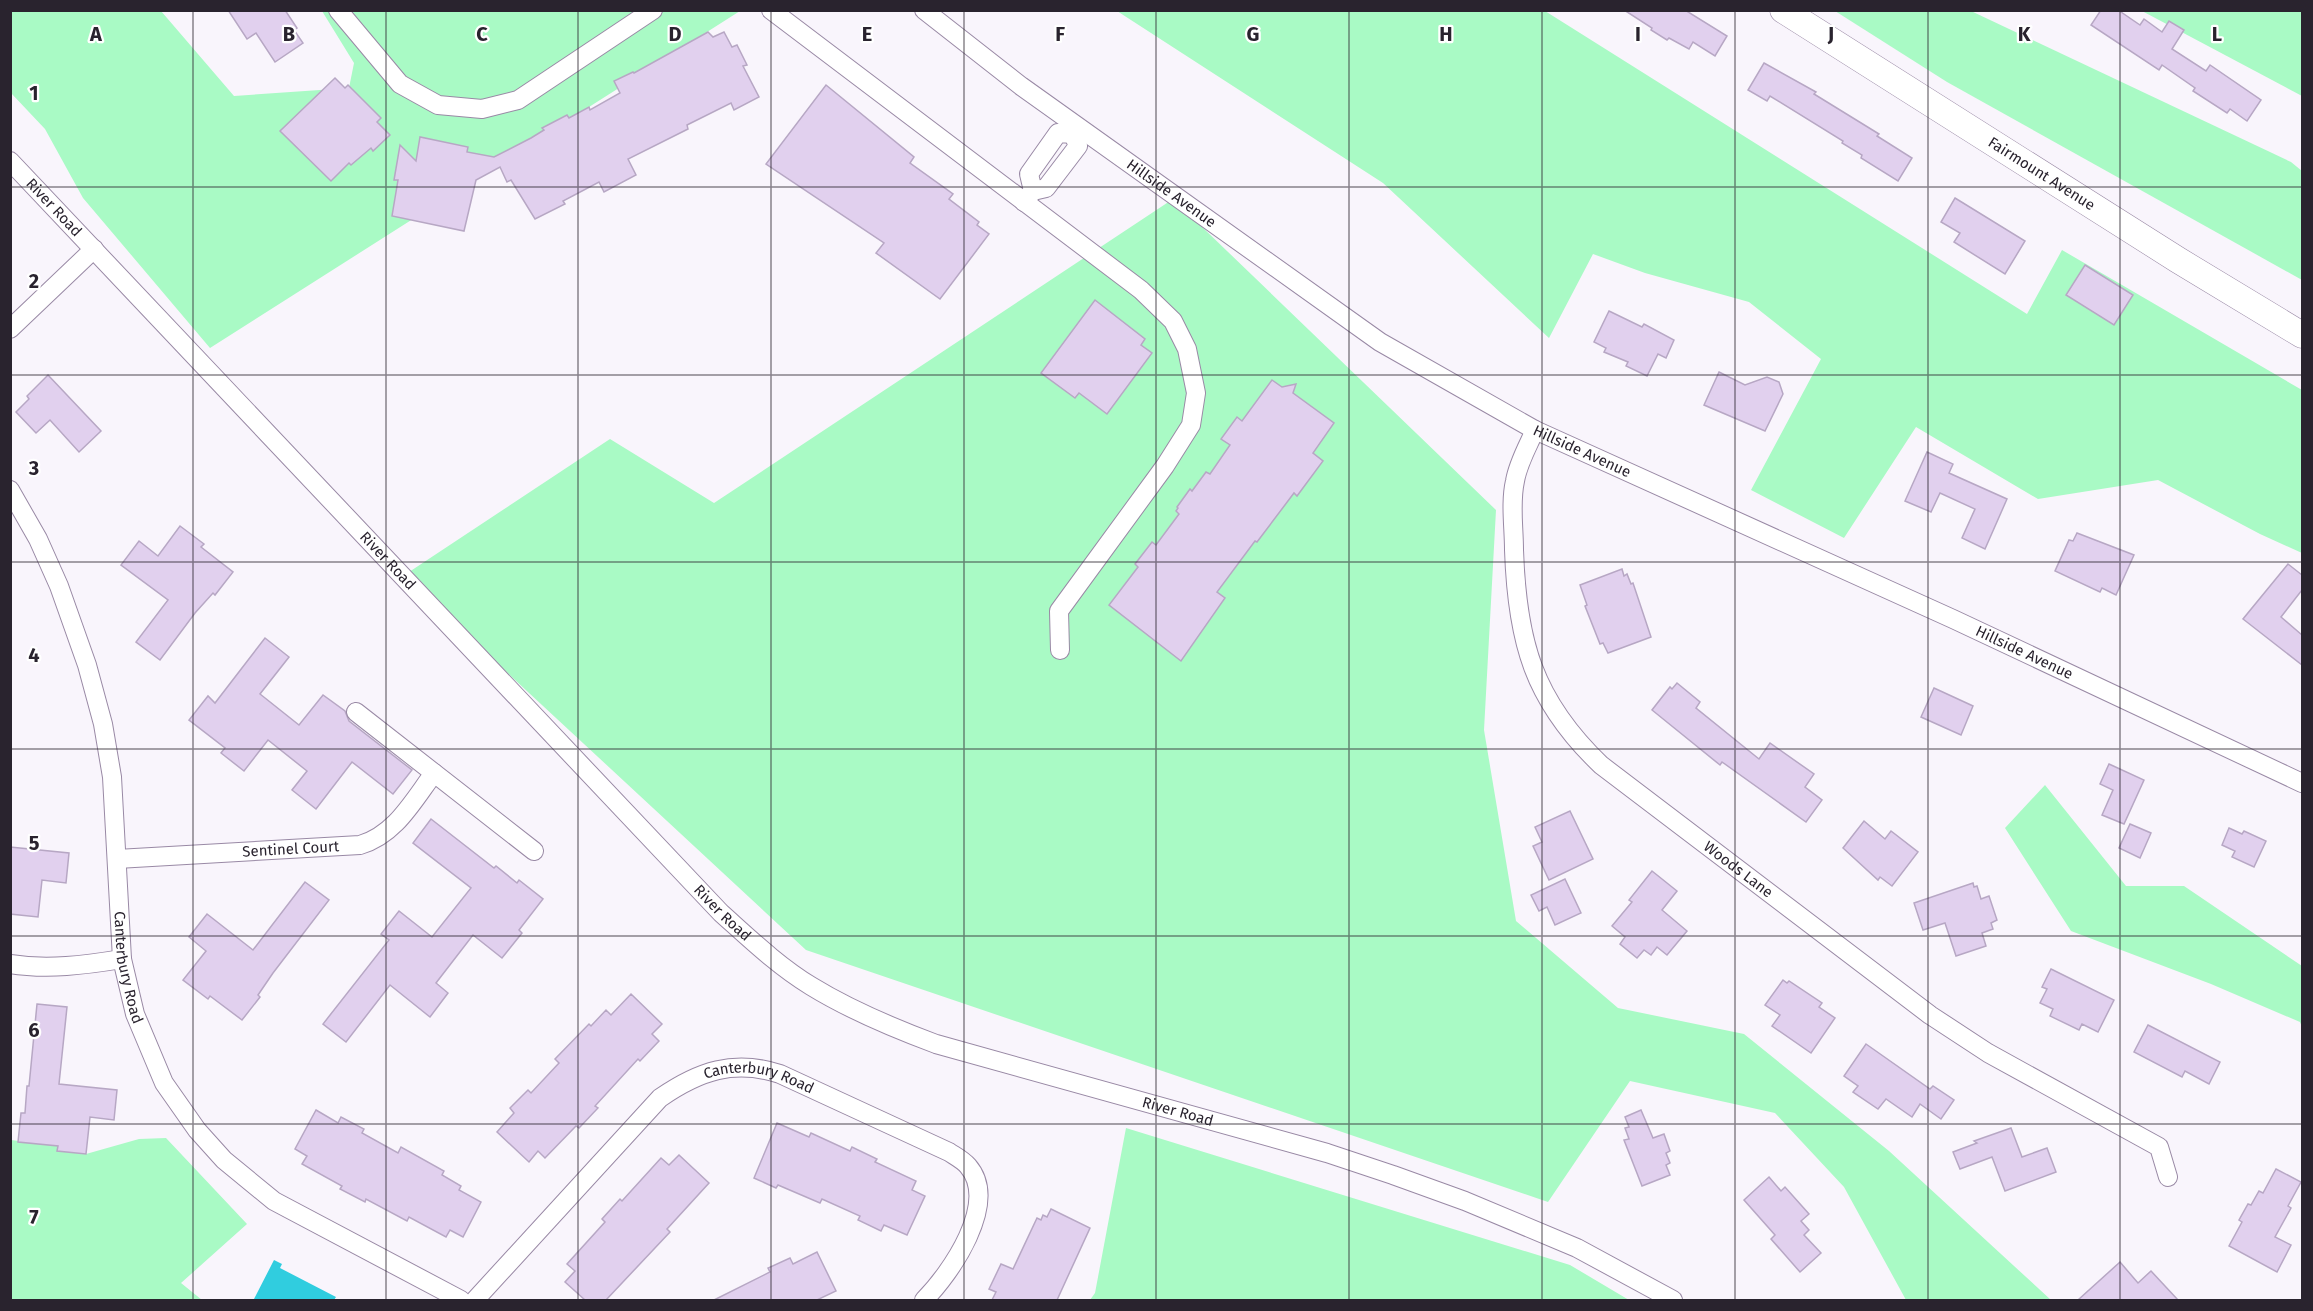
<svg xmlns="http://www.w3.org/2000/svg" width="2313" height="1311" font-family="'Fira Sans',sans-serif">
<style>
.green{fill:#a9fac5}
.water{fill:#30cddf}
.building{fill:#e1d0ee;stroke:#b7a7c4;stroke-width:1.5}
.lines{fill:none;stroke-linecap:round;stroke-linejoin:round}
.minor-casing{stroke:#9989a5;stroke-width:20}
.secondary-casing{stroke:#9989a5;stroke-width:27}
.minor{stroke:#fff;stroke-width:18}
.secondary{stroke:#fff;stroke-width:26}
.grid{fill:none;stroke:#29232e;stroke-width:1.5;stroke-opacity:0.55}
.labels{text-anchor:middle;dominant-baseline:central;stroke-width:4.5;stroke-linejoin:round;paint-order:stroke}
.street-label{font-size:15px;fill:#29232e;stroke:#fff}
.grid-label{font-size:20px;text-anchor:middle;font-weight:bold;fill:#29232e;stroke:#fff;stroke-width:4.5;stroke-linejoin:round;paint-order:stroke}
</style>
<rect width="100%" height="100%" fill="#f9f5fc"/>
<g class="green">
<polygon points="11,11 161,11 234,96 349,88 354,63 322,11 740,11 210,348 83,198 45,129 11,93"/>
<polygon points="1117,11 1545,11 2027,314 2062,250 2302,390 2302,553 2260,534 2158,480 2038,499 1916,427 1844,538 1751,490 1821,359 1749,302 1645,273 1593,254 1549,338 1383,183"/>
<polygon points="1835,11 1971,11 2291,162 2302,171 2302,280 1947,82"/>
<polygon points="2142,11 2302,11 2302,96"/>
<polygon points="1173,199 1496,510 1484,730 1516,921 1618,1008 1744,1034 1889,1151 2051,1300 1906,1300 1844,1187 1775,1113 1630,1081 1548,1202 806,950 403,576 610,439 714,503"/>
<polygon points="2045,785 2126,886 2184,886 2302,966 2302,1027 2300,1022 2211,984 2071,931 2005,828"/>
<polygon points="1126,1128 1570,1265 1629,1300 1090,1300 1095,1293"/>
<polygon points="166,1138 247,1224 181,1283 202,1300 11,1300 11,1140 58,1146 58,1151 86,1154 139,1139"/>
</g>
<polygon class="water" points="274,1260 282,1264 280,1268 336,1297 334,1300 254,1299"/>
<g class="building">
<polygon points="228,10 285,10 297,28 294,30 303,43 275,62 256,33 247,39"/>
<polygon points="1624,10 1685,10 1727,36 1715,56 1693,42 1689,49 1669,38 1667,40 1651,30 1652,28"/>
<polygon points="2101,10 2118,10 2140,25 2144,19 2162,32 2169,21 2184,30 2172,49 2206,71 2210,65 2261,100 2247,121 2230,109 2227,113 2193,91 2195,88 2162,65 2159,70 2091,25"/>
<polygon points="708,32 713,37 724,32 732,47 737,45 747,65 743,66 759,97 734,110 731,103 687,125 688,129 628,159 636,175 604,192 599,182 563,201 565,204 535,219 511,180 507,182 500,167 476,180 464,231 392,216 398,180 394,180 400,145 416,161 420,137 468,147 467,152 494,157 531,138 544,130 542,128 567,115 569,118 589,107 590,110 620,93 614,81 633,72 634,73"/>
<polygon points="1764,63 1816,92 1814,94 1879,134 1877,136 1912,158 1898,181 1861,158 1862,155 1842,143 1843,141 1770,96 1767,101 1748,90"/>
<polygon points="335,78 345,88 348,85 381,118 377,122 390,135 373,151 371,148 351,165 349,163 331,181 280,131"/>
<polygon points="826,85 914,157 910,163 953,194 949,199 979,222 977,225 989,234 940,299 876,253 884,243 766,164"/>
<polygon points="1955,198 2025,241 2005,274 1954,242 1960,233 1941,222"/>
<polygon points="2085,265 2133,295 2114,325 2066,295"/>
<polygon points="1095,300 1145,339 1141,345 1152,353 1107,414 1079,393 1075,398 1041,373"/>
<polygon points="1609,311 1642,327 1644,324 1674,340 1666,358 1658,354 1647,376 1626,366 1628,362 1604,352 1606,348 1594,342"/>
<polygon points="1719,372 1745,385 1767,377 1779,382 1783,394 1765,431 1704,405"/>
<polygon points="48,375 101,431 79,452 50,420 36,433 16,412 29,399 27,396"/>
<polygon points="1272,380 1282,387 1296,384 1293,393 1334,423 1313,453 1323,461 1297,496 1294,493 1257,542 1255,541 1217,592 1225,598 1181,661 1109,605 1138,567 1135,564 1152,542 1156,545 1179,514 1176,511 1178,508 1177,507 1190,489 1192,491 1206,472 1210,474 1230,445 1221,439 1237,417 1242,421"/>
<polygon points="1927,452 1953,464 1949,473 2007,499 1985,549 1962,538 1975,509 1940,493 1931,512 1905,501"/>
<polygon points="180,526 204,544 201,547 233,572 215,595 213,593 195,613 160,660 136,642 168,600 121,565 139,541 158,556"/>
<polygon points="2077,533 2134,555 2116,595 2102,588 2100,592 2055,571 2069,540 2073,541"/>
<polygon points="2288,564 2302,575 2302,590 2281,617 2302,635 2302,665 2243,619"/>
<polygon points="1622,569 1624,576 1627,574 1631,584 1633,583 1651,637 1608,653 1603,643 1600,644 1585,606 1587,605 1580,585"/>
<polygon points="265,638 289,657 260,694 299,725 323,695 345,711 349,721 412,770 393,794 352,762 316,809 292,790 307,771 268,740 244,771 221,753 225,748 189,720 208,696 215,703"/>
<polygon points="1677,683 1700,702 1696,708 1759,759 1770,743 1814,774 1805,787 1822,800 1806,822 1722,762 1720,765 1652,710 1670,687 1672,689"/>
<polygon points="1934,688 1973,706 1961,735 1921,717"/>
<polygon points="2109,764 2144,780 2124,824 2102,815 2113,790 2100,784"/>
<polygon points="1570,811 1593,859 1549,880 1533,846 1542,842 1535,827"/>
<polygon points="431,819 494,868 496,866 517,883 519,880 543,899 519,930 522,933 502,958 473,935 436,983 448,993 430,1017 390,985 346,1042 323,1024 389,940 381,934 399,911 432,937 471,888 413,843"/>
<polygon points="1864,821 1885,839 1891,831 1918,852 1892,886 1880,877 1878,880 1843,848"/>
<polygon points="2130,824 2151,833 2140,858 2119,848"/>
<polygon points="2229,828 2242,834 2244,831 2266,841 2254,867 2232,857 2235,851 2222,845"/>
<polygon points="10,847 69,853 66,883 42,880 38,917 10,914"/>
<polygon points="1652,871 1677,891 1662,910 1687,931 1667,955 1657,947 1651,955 1644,950 1637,958 1620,944 1625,937 1612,926 1632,902 1629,900"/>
<polygon points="1565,879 1581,913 1555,925 1547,907 1539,911 1531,895"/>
<polygon points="305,882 329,900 273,973 258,995 260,997 242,1020 210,996 208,999 183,980 206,951 189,937 207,914 253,950"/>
<polygon points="1973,883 1974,887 1977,886 1981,899 1989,896 1997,920 1991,923 1993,929 1982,933 1986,946 1956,956 1945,923 1923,930 1914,903"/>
<polygon points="2051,969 2114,1000 2098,1032 2082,1024 2079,1030 2050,1016 2053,1009 2040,1003 2047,989 2042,987"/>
<polygon points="1783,980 1787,983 1789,981 1822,1003 1819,1007 1835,1018 1811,1053 1772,1026 1780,1015 1765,1005"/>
<polygon points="631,994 662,1024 652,1034 659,1041 640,1061 638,1059 595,1106 598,1108 579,1128 576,1126 545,1158 538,1151 529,1162 497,1132 514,1113 510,1108 528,1090 531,1093 559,1063 555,1059 589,1024 591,1026 606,1010 611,1015"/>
<polygon points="37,1004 67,1007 59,1084 117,1090 114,1120 90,1117 86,1154 57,1151 58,1146 18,1142 21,1113 25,1113 27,1086 29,1086"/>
<polygon points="2148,1025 2220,1062 2209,1084 2185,1071 2182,1077 2134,1052"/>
<polygon points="1866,1044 1930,1089 1933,1086 1954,1100 1941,1119 1920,1104 1912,1117 1886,1099 1878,1109 1853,1092 1858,1086 1844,1076"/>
<polygon points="316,1110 338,1123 341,1117 364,1129 362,1133 398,1153 401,1147 444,1171 442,1175 461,1186 459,1190 481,1202 463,1237 450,1230 446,1237 409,1217 407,1221 366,1199 365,1202 340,1189 342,1186 302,1164 307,1156 295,1149"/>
<polygon points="1641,1110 1653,1138 1664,1134 1670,1151 1666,1153 1670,1163 1666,1165 1670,1175 1642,1186 1624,1140 1629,1139 1625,1128 1629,1127 1625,1117"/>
<polygon points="777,1123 809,1137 811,1133 850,1151 852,1147 877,1159 875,1162 916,1181 912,1190 925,1196 907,1235 884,1225 881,1231 858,1220 860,1216 822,1199 820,1203 778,1185 776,1188 754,1178"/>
<polygon points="2011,1128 2022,1157 2047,1148 2056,1172 2005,1191 1992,1157 1960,1169 1953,1152 1977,1143 1974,1141"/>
<polygon points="679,1155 709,1183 667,1229 670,1232 606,1300 585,1300 565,1282 575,1271 567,1264 605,1222 602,1219 620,1199 622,1201 661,1158 669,1165"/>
<polygon points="2276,1169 2301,1182 2288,1206 2291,1208 2275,1237 2291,1245 2277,1272 2229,1246 2242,1222 2239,1220 2248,1204 2251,1205 2259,1191 2263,1193"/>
<polygon points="1769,1177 1781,1191 1785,1187 1809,1214 1801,1221 1809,1230 1804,1235 1821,1253 1800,1272 1771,1239 1775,1235 1744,1200"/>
<polygon points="1051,1209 1090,1228 1057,1300 992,1300 996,1292 989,1289 1001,1264 1013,1269 1037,1218 1041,1220 1043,1215 1047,1217"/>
<polygon points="817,1252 836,1291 817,1300 714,1300 770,1272 768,1268 790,1258 793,1264"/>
<polygon points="2120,1262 2138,1283 2151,1271 2178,1300 2078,1300"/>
</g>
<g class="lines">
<g class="minor-casing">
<g id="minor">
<polyline points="338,10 400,84 438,105 482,109 518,100 653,10"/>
<polyline points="771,10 1141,290 1173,321 1187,349 1196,393 1191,425 1165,466 1059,611 1060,650"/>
<path id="s1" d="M924 10 1021 86 1380 342 1535 430 1953 619 2302 783"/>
<path id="s2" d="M10 161 721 913C749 938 778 966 811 986 850 1010 893 1028 936 1044L1327 1153 1393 1175 1465 1201 1577 1248 1673 1300"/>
<polyline points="1033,191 1029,174 1058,133 1073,134"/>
<polyline points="1024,202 1033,191 1046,188 1078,146 1073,134"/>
<polyline points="10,329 94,249"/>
<path id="s3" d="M1535 430C1528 446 1518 463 1515 481 1510 503 1514 527 1514 550 1517 641 1533 700 1601 765L1930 1015 1988 1053 2159 1147 2168 1177"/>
<path id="s4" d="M10 490 38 539 59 586 87 665 103 724 112 777 122 959 135 1014 164 1083 197 1130 224 1160 274 1201 461 1300"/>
<polyline points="356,712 534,851"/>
<path id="s5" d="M117 859 360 845C395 835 413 801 434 773"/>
<path d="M10 964C48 970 85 965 122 959"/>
<path id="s6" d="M475 1300 660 1098C699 1071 734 1059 780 1074L949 1152C955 1156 963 1160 968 1166 1000 1203 950 1274 924 1300"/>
</g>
</g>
<g class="secondary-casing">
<g id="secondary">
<path id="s7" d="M1783 10 2178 260 2302 335"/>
</g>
</g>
<use href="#minor" class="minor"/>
<use href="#secondary" class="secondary"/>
</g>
<path class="grid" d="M193 10V1300M386 10V1300M578 10V1300M771 10V1300M964 10V1300M1156 10V1300M1349 10V1300M1542 10V1300M1735 10V1300M1928 10V1300M2120 10V1300M10 187H2302M10 375H2302M10 562H2302M10 749H2302M10 936H2302M10 1124H2302"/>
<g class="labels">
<g class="street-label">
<text stroke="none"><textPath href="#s7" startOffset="306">Fairmount Avenue</textPath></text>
<text stroke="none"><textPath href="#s1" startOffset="308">Hillside Avenue</textPath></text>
<text stroke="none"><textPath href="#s2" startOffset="64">River Road</textPath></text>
<text stroke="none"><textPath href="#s1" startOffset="794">Hillside Avenue</textPath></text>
<text stroke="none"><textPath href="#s2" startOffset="550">River Road</textPath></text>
<text stroke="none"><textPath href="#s1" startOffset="1280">Hillside Avenue</textPath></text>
<text stroke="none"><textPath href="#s5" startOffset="174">Sentinel Court</textPath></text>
<text stroke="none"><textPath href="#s3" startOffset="536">Woods Lane</textPath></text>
<text stroke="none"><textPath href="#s2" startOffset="1036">River Road</textPath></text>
<text stroke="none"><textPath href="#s4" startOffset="498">Canterbury Road</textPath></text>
<text stroke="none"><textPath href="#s6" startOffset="381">Canterbury Road</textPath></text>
<text stroke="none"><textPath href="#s2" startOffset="1540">River Road</textPath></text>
</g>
</g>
<g class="grid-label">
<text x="96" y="41">A</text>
<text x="289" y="41">B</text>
<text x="482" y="41">C</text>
<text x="675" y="41">D</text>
<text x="867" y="41">E</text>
<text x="1060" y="41">F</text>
<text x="1253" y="41">G</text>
<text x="1446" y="41">H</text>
<text x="1638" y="41">I</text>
<text x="1831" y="41">J</text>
<text x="2024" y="41">K</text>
<text x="2217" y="41">L</text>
<text x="34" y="100">1</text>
<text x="34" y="288">2</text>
<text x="34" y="475">3</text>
<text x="34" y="662">4</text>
<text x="34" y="850">5</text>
<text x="34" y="1037">6</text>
<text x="34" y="1224">7</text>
</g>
<rect width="2313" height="1311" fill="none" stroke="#29232e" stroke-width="24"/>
</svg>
